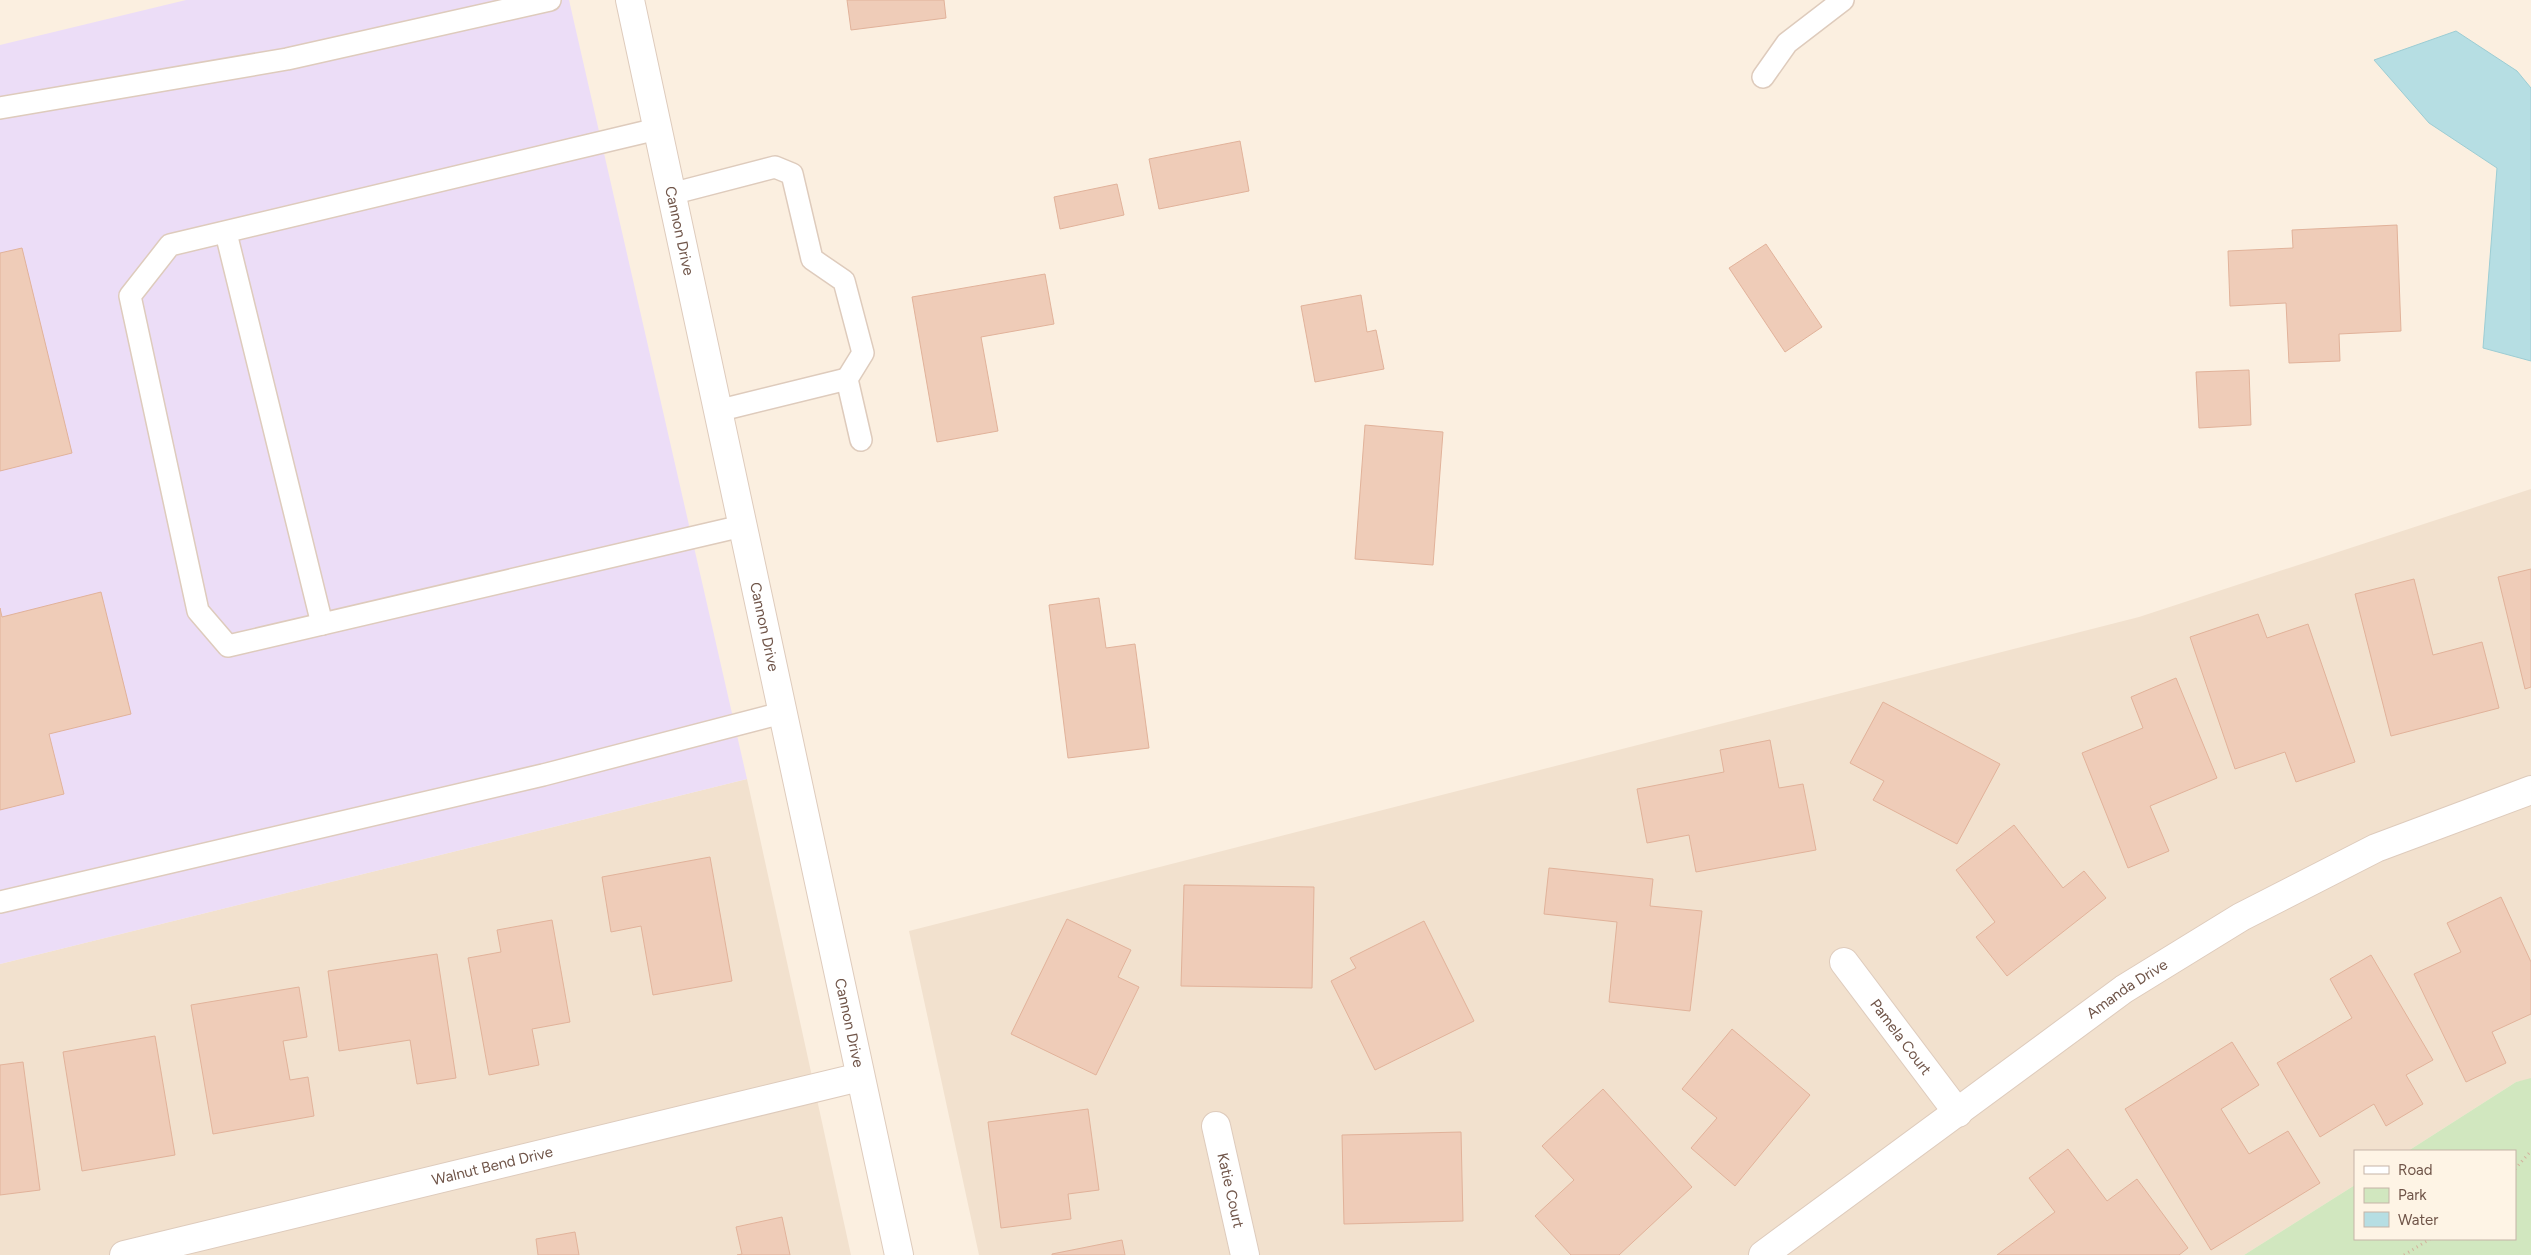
<svg xmlns="http://www.w3.org/2000/svg" width="2531" height="1255" font-family="Figtree,sans-serif">
<style>
.residential{fill:#f2e1ce}
.education{fill:#ecddf7}
.green{fill:#d1e7bf}
.water{fill:#b6dee3;stroke:#9ccdd4}
.building{fill:#efccb8;stroke:#e1b29a}
.lines{fill:none;stroke-linecap:round;stroke-linejoin:round}
.service-casing{stroke:#decbbc;stroke-width:24}
.minor-casing{stroke:#decbbc;stroke-width:30}
.tertiary-casing{stroke:#decbbc;stroke-width:30}
.path{stroke:#d3b09c;stroke-width:3;stroke-dasharray:1 4;stroke-linecap:butt}
.service{stroke:#fff;stroke-width:21}
.minor{stroke:#fff;stroke-width:28}
.tertiary{stroke:#fff;stroke-width:28}
.labels{text-anchor:middle;dominant-baseline:central;stroke-width:4.5;stroke-linejoin:round;paint-order:stroke}
.street-label{font-size:15px;fill:#705549;stroke:#fef4e5}
</style>
<rect width="100%" height="100%" fill="#fbefe0"/>
<g class="residential">
<polygon points="2531,489 2531,1079 2516,1082 2408,1151 2355,1151 2355,1185 2244,1255 979,1255 909,931 2139,617"/>
<polygon points="747,779 851,1255 0,1255 0,964"/>
</g>
<polygon class="education" points="186,0 569,0 747,779 0,964 0,45"/>
<polygon class="green" points="2531,1078 2531,1255 2244,1255 2355,1185 2355,1239 2515,1239 2515,1151 2408,1151 2516,1082"/>
<polygon class="water" points="2456,31 2517,71 2531,88 2531,361 2483,348 2497,168 2429,123 2374,60"/>
<g class="building">
<polygon points="847,0 944,0 946,18 851,30"/>
<polygon points="1240,141 1249,191 1159,209 1149,159"/>
<polygon points="1117,184 1124,215 1060,229 1054,197"/>
<polygon points="2397,225 2401,331 2339,334 2340,361 2289,363 2286,303 2230,306 2228,251 2293,248 2292,230"/>
<polygon points="1766,244 1822,327 1785,352 1729,268"/>
<polygon points="22,248 72,453 0,471 0,253"/>
<polygon points="1045,274 1054,324 981,337 998,431 937,442 912,297"/>
<polygon points="1361,295 1367,332 1376,330 1384,369 1315,382 1301,306"/>
<polygon points="2249,370 2251,425 2199,428 2196,372"/>
<polygon points="1365,425 1443,432 1433,565 1355,559"/>
<polygon points="2531,569 2531,687 2525,689 2498,577"/>
<polygon points="2414,579 2433,655 2482,642 2499,708 2391,736 2355,594"/>
<polygon points="101,592 131,714 49,734 64,794 0,810 0,608 2,617"/>
<polygon points="1099,598 1106,648 1135,644 1149,748 1068,758 1049,605"/>
<polygon points="2258,614 2267,638 2308,624 2355,762 2296,782 2285,752 2235,769 2190,637"/>
<polygon points="2176,678 2217,778 2150,806 2169,851 2128,868 2082,753 2143,728 2131,697"/>
<polygon points="1883,702 2000,764 1957,844 1873,800 1884,781 1850,763"/>
<polygon points="1770,740 1779,788 1803,784 1816,850 1696,872 1689,835 1647,843 1637,789 1724,772 1720,750"/>
<polygon points="2014,825 2063,888 2084,871 2106,898 2007,976 1976,937 1995,922 1956,870"/>
<polygon points="710,857 732,981 653,995 641,926 611,932 602,877"/>
<polygon points="1549,868 1653,879 1650,906 1702,911 1690,1011 1609,1002 1617,922 1544,914"/>
<polygon points="1184,885 1314,887 1312,988 1181,986"/>
<polygon points="2501,897 2531,962 2531,1014 2492,1032 2506,1063 2466,1082 2414,974 2461,952 2447,923"/>
<polygon points="1067,919 1131,950 1118,977 1139,987 1096,1075 1011,1034"/>
<polygon points="552,920 570,1022 532,1029 539,1065 489,1075 468,958 501,952 497,930"/>
<polygon points="1424,921 1474,1021 1375,1070 1331,981 1356,968 1350,958"/>
<polygon points="437,954 456,1078 417,1084 410,1040 339,1051 328,971"/>
<polygon points="2371,955 2433,1060 2406,1075 2423,1104 2386,1126 2374,1104 2320,1137 2277,1063 2352,1018 2330,979"/>
<polygon points="299,987 307,1037 283,1041 290,1080 308,1077 314,1116 213,1134 191,1005"/>
<polygon points="1732,1029 1810,1095 1735,1186 1691,1148 1717,1118 1682,1089"/>
<polygon points="155,1036 175,1155 82,1171 63,1052"/>
<polygon points="2232,1042 2259,1085 2221,1109 2249,1154 2288,1131 2320,1183 2211,1250 2125,1109"/>
<polygon points="23,1062 40,1190 0,1195 0,1065"/>
<polygon points="1603,1089 1692,1187 1619,1255 1571,1255 1535,1216 1574,1180 1542,1146"/>
<polygon points="1088,1109 1099,1190 1068,1194 1071,1219 1001,1228 988,1122"/>
<polygon points="1461,1132 1463,1221 1344,1224 1342,1135"/>
<polygon points="2068,1149 2107,1201 2137,1179 2188,1248 2179,1255 1997,1255 2055,1212 2029,1178"/>
<polygon points="782,1217 790,1255 737,1255 742,1254 736,1227"/>
<polygon points="575,1232 579,1255 538,1255 536,1239"/>
<polygon points="1122,1240 1125,1255 1052,1255 1052,1254"/>
</g>
<g class="lines">
<g class="service-casing">
<g id="service">
<polyline points="1763,77 1787,43 1843,0"/>
<polyline points="0,108 287,59 550,0"/>
<polyline points="657,129 170,245 130,296 198,611 228,646 742,526"/>
<polyline points="671,194 775,167 792,174 812,259 844,281 863,353 847,379 861,440"/>
<polyline points="226,233 322,624"/>
<polyline points="717,411 847,379"/>
<polyline points="0,902 543,775 782,713"/>
</g>
</g>
<g class="minor-casing">
<g id="minor">
<path id="s1" d="M1844 962 1958 1113"/>
<path id="s2" d="M1216 1126 1245 1255"/>
<path id="s3" d="M124 1255 860 1077"/>
<path id="s4" d="M1763 1255 2124 989 2241 917 2376 848 2531 790"/>
</g>
</g>
<g class="tertiary-casing">
<g id="tertiary">
<path id="s5" d="M630 0 899 1255"/>
</g>
</g>
<g class="path">
<polyline points="2515,1169 2531,1151"/>
<polyline points="2404,1255 2430,1239"/>
</g>
<use href="#service" class="service"/>
<use href="#minor" class="minor"/>
<use href="#tertiary" class="tertiary"/>
</g>
<g class="labels">
<g class="street-label">
<text stroke="none"><textPath href="#s5" startOffset="236">Cannon Drive</textPath></text>
<text stroke="none"><textPath href="#s5" startOffset="641">Cannon Drive</textPath></text>
<text stroke="none"><textPath href="#s4" startOffset="451">Amanda Drive</textPath></text>
<text stroke="none"><textPath href="#s5" startOffset="1046">Cannon Drive</textPath></text>
<text stroke="none"><textPath href="#s1" startOffset="94">Pamela Court</textPath></text>
<text stroke="none"><textPath href="#s3" startOffset="379">Walnut Bend Drive</textPath></text>
<text stroke="none"><textPath href="#s2" startOffset="66">Katie Court</textPath></text>
</g>
</g>
<rect x="2354" y="1150" width="162" height="90" fill="#fef4e5" stroke="#c5b4a7"/>
<rect x="2364" y="1166" width="25" height="8" fill="#ffffff" stroke="#c5b4a7"/>
<text x="2398" y="1175" font-size="15" fill="#705549">Road</text>
<rect x="2364" y="1188" width="25" height="15" fill="#d1e7bf" stroke="#c5b4a7"/>
<text x="2398" y="1200" font-size="15" fill="#705549">Park</text>
<rect x="2364" y="1212" width="25" height="15" fill="#b6dee3" stroke="#c5b4a7"/>
<text x="2398" y="1225" font-size="15" fill="#705549">Water</text>
</svg>
